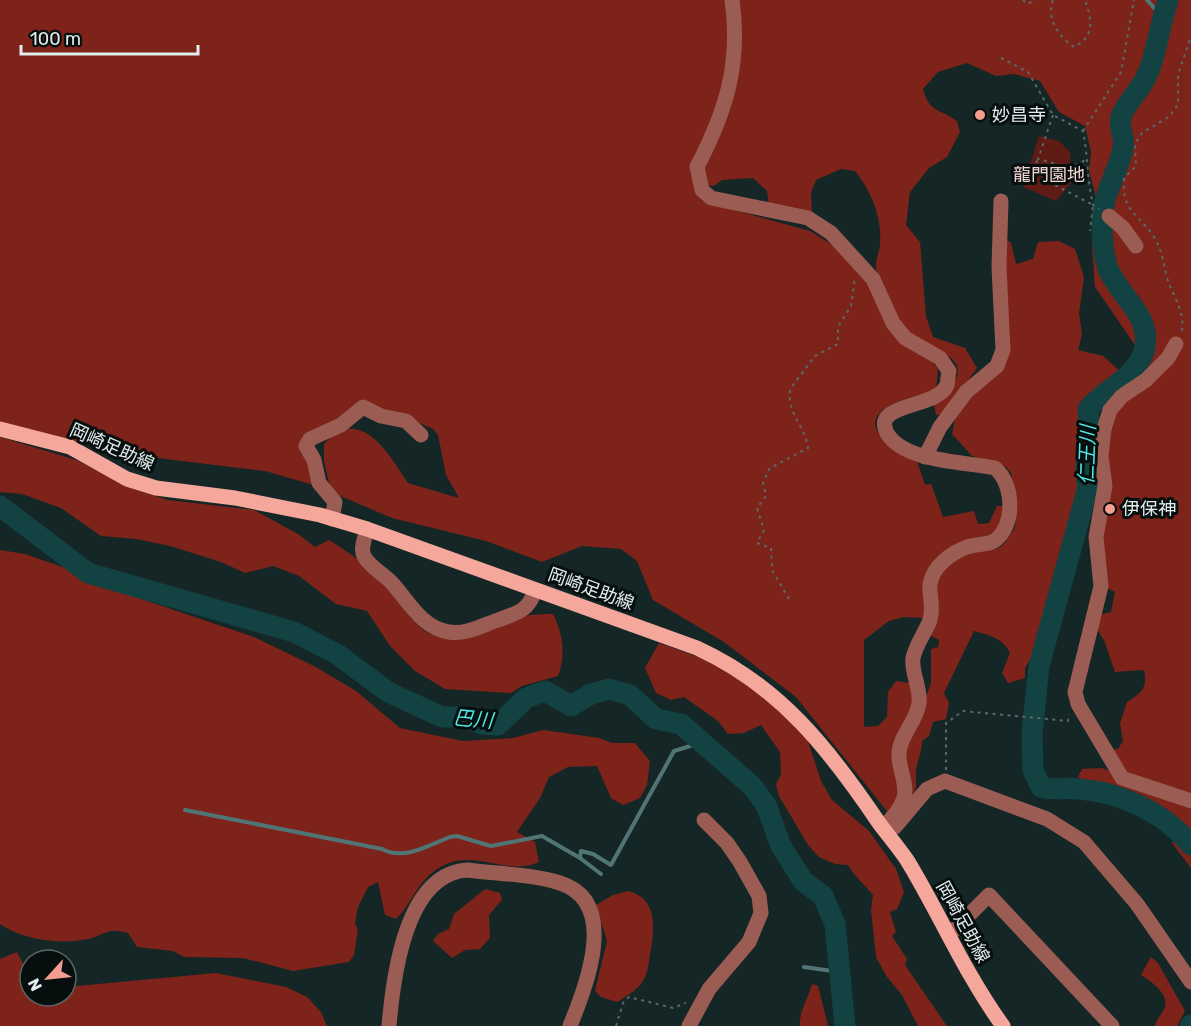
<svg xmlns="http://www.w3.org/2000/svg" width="1191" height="1026" font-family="Rubik,'Noto Sans JP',sans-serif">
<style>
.green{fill:#5f1b14}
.forest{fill:#7d231a}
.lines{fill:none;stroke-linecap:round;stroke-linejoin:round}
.stream{stroke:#517576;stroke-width:4}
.river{stroke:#134243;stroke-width:21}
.path{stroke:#5a6969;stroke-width:2;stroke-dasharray:3 4.5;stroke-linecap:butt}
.minor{stroke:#9b5c53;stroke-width:15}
.major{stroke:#f5a79b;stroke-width:15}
.poi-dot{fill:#f59d8f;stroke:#070e0e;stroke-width:2}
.labels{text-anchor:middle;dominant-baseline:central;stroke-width:6;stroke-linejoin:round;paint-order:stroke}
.poi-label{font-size:18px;fill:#e2eded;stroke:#070e0e;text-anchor:start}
.park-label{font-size:18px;fill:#f1d5d1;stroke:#070e0e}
.street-label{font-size:18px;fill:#e2eded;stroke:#070e0e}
.water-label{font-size:20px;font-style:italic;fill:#50e6e7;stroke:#070e0e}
</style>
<rect width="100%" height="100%" fill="#152626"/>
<polygon class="green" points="1039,136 1059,141 1070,152 1071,183 1056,201 1023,187"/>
<g class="forest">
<path d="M0 0H726C734 41 726 91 711 130 705 145 695 157 690 173L702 201 810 231 831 244 870 284 938 369 936 390C921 395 900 399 887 407 853 429 901 452 917 461L925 485 931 484 943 517 974 511 978 524 989 523 997 506H1003L1005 515 995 533 965 543 937 561 929 611 922 618 904 617 889 621 864 640V727L878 726 887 717 888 692 896 681 909 683 917 696 901 738 903 781 890 815 796 697 724 642 653 600 637 561 621 549 582 546 542 562 486 541 392 518 331 492 324 461V444C328 440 333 435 338 432 370 416 394 463 408 483L459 498 446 475 438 435 433 429 404 416 389 415 369 403 310 436 317 486 265 471 100 451 84 443 64 441 0 422Z"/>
<path d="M738 0H1191V798L1122 773 1110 750 1118 749 1123 741 1120 723 1127 702C1141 693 1148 688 1144 670L1115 672 1104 640 1096 628 1099 615 1111 612 1115 592 1103 586C1098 528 1103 468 1113 410L1150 381 1137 348 1095 287 1092 246 1096 198 1089 170 1091 152 1085 126 1059 112 1040 81 1014 74 996 76 967 63 938 72 923 89C929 113 941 109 957 121L960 132 947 157 929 168 910 192 906 225 920 242 926 316 933 337 965 348 977 368 943 415H936L934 404C998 348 915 357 895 317 888 303 876 282 876 265 876 258 880 250 880 243 882 217 871 191 855 171L841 169 816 180 811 193 812 215 769 204 767 191 753 178 722 180 714 186 707 185 703 169 717 136Z"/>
<path d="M1001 235 1011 243 1016 264 1033 259 1038 242 1059 241 1075 249 1084 277 1079 313 1082 334 1078 350 1103 356 1121 372 1101 388 1086 409 1087 420 1082 446 1081 499 1073 513 1061 578 1047 611 1038 646 1025 668V678L1008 683 1002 673 1010 653C1003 638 989 635 974 631L944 693 949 703 946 719 933 722 929 736 922 741C922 752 917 761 916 771 915 786 919 784 911 800L905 754 931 683V649L938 647 939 640 925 633 936 610 938 573C954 557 973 544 997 549L1004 544 1015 528 1017 505 1011 473 1005 466 972 456 952 434 956 414 982 385 999 370Z"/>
<path d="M0 437 76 460 137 490 168 500 254 510 298 534 315 547 329 540C348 552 368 565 383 582 403 604 416 639 451 638 478 638 504 620 530 615 537 614 545 614 553 614 563 634 566 654 558 676L522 686 511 693 445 689 415 671 390 646 367 611 336 604 299 576 273 566 245 573 221 562 170 546 136 539 101 536 61 508 22 494 0 492Z"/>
<path d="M0 550 25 554 71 570 103 586 254 637 314 666 356 691 400 728 463 741 513 738 543 730 599 738 612 743H635L650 761 647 785 640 798 623 805 611 798 597 766 568 767 549 777 540 798 517 832 535 842 539 862C504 878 470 843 433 872 416 885 411 905 396 919L385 915 378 882 368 887 358 907 355 923 358 930 354 955 349 962 293 971 243 958 184 957 173 951 137 947 128 933C107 927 107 934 88 939 61 945 23 940 0 924Z"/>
<path d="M659 643 726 667 763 686 806 735 821 781 832 800 869 831 896 869 904 892 897 909 890 912 896 932 892 936 907 959 905 965 947 1026H918L902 995 887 977 876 957 871 910 873 895C864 884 855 877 848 865L835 864 819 857 808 845 779 796 776 784 781 774 780 752 761 725 744 733 728 734 718 721 684 697 671 700 656 693 645 668Z"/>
<path d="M1102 768 1191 807V839C1172 818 1145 798 1117 791 1102 787 1090 788 1078 777L1082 769Z"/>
<polygon points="1176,838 1191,856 1191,868 1172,843"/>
<polygon points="485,889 500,893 502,900 489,915 490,938 480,949 465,950 452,958 433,941 438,934 449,929 454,914"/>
<path d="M628 891C658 898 655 929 650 954 649 961 648 971 645 977 640 989 627 996 617 1002L601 997 595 991 607 941 596 905 613 895Z"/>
<polygon points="17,952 30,978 30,996 66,996 66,987 216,973 286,987 307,997 321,1012 327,1026 0,1026 0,959"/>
<path d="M1151 957 1158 963 1185 1011 1177 1026H1155C1157 1019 1161 1015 1164 1009 1171 995 1151 981 1141 975Z"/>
<path d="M812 984 818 986 828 1026H800C799 1010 808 1000 812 984Z"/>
</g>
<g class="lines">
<g class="stream">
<polyline points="1147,0 1162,17"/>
<path d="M185 810 382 849C404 861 429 845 450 837L457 836 491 846 542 836 580 858 581 851 593 854 611 865 674 751 700 743"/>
<polyline points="580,858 601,874"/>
<polyline points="804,967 839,972"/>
</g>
<g class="river">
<path d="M1168 0C1160 23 1157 53 1147 75 1141 90 1126 102 1121 117 1118 129 1126 137 1123 148 1118 174 1102 193 1102 222 1102 237 1103 257 1109 271 1122 299 1153 317 1144 351 1137 377 1105 389 1088 409 1092 435 1082 460 1088 487L1039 666 1032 733 1033 770 1041 787C1054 791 1064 787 1078 789 1120 792 1164 812 1191 845"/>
<polyline points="0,506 88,573 294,632 337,654 388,692 442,717 465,717 481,724 498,725 526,698 545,691 571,706 591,694 609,689 630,695 656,719 681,724 752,786 766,805 781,846 803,881 823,896 835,924 845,1026"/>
<polyline points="1190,1026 1191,1025"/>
</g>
<g class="path">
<polyline points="1023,0 1027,4 1036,0"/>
<path d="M1053 0C1046 19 1059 37 1074 47 1095 37 1092 20 1085 0"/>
<path d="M1001 58 1028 72 1053 115 1083 131C1088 156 1087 180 1093 205L1099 209"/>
<polyline points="1053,115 1038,159 1060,165 1055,185 1093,205 1090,231"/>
<polyline points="1083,131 1121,72 1134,0"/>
<polyline points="1060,165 1075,165 1088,159"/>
<polyline points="1033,170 1038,159"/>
<path d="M1182 331C1185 310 1173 297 1167 278 1163 262 1162 248 1152 234 1135 211 1122 211 1124 178L1136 166 1135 144 1142 133 1170 116 1178 104V75L1191 36"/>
<path d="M789 599 772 570 771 548 757 543 764 530 757 508 766 496 763 483 770 468 808 448C805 425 787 415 790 389L815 356 838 344V327L851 306 855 277"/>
<polyline points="946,770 946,723 963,711 1068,721 1069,714"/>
<polyline points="616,1026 623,1003 629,997 673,1008 686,1003"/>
</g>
<g class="minor">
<path d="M732 0C741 64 726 111 697 167L702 190 711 198 808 218 831 233 873 279 893 323 905 338 940 358 949 371C948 375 948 381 947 385 937 409 871 402 887 433 903 462 967 462 995 468 1014 484 1016 526 994 541 987 545 976 544 967 547 951 553 933 566 930 584 929 596 934 608 930 620 925 633 916 644 913 658 911 673 921 688 919 703 917 721 900 735 899 753 898 769 908 783 904 798 900 811 892 819 882 827"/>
<polyline points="1109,216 1123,228 1136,246"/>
<polyline points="1176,344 1168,358 1146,380 1122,396 1110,410 1104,429 1101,456 1105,486 1096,537 1101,586 1075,692 1078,704 1122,778 1191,801"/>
<polyline points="925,457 940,427 966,392 997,366 1003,350 999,267 1001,201"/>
<polyline points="332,519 335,502 319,483 314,460 306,446 310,439 341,425 363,407 381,416 406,421 421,435"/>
<path d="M367 529C365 538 360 549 364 556 369 566 383 574 391 582 408 600 421 628 449 632 466 635 483 625 498 620 517 613 529 611 535 590"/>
<polyline points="895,827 927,789 945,781 1047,819 1084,842 1137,904 1191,982"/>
<polyline points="949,935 989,895 1112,1026"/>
<path d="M389 1026C393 978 405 873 468 870 497 874 532 874 560 883 620 902 586 986 570 1026"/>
<polyline points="689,1026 709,989 749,942 761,913 759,896 740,862 727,843 704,820"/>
</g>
<path class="major" d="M0 429 70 447 127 479 156 488 235 498 320 515 367 529 697 648C780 686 829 749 879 823 888 835 898 847 907 860 940 914 965 974 1003 1026"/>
</g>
<g class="poi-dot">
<circle cx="980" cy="115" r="6"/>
<circle cx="1110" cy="509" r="6"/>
</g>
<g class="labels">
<g class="poi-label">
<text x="992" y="115">妙昌寺</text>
<text x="1122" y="509">伊保神</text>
</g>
<g class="park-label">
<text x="1049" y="175">龍門園地</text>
</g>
<g class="street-label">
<text transform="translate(112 447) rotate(24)">岡崎足助線</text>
<text transform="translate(591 589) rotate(20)">岡崎足助線</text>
<text transform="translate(963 922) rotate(61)">岡崎足助線</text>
</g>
<g class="water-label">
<text transform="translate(1087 455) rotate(-88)">仁王川</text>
<text transform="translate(473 719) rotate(5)">巴川</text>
</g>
</g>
<g transform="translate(48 978) rotate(243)"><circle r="28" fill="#070e0e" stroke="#5f6767" stroke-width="1.5"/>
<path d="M0-4.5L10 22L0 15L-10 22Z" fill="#f59d8f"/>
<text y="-9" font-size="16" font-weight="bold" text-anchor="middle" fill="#e2eded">N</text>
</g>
<path d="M21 45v9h177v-9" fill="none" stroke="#e2eded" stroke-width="3"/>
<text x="30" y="45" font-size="18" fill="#e2eded" stroke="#070e0e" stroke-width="4.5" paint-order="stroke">100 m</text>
</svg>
